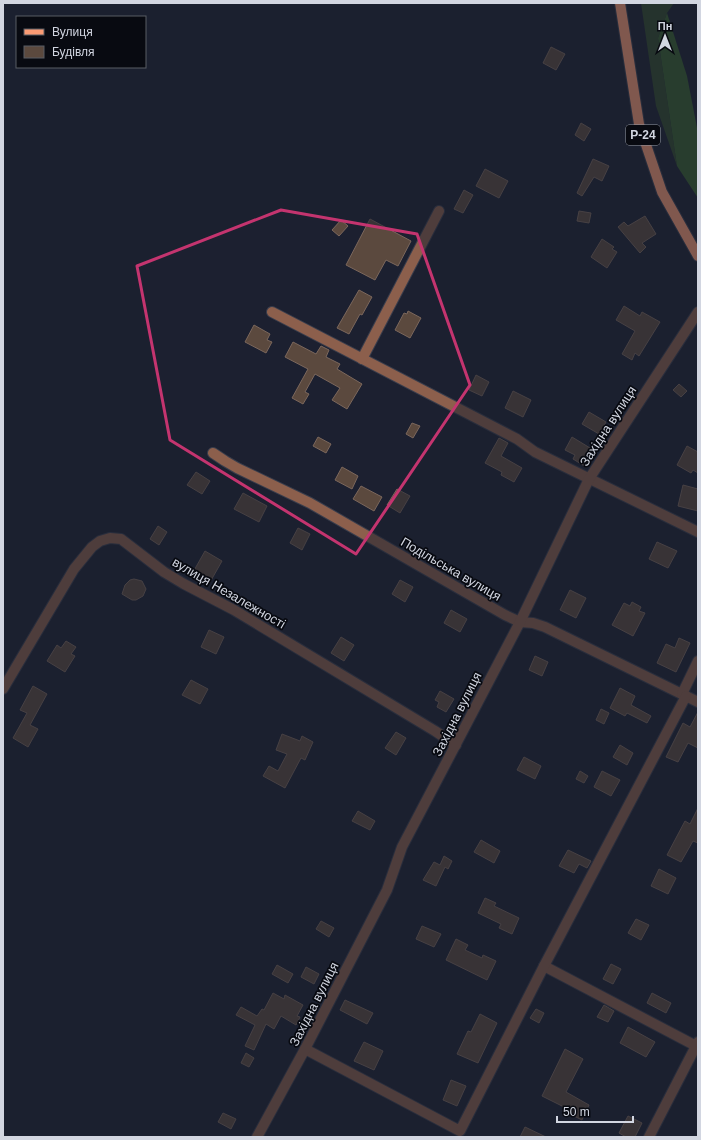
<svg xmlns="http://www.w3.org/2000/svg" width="701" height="1140" font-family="Helvetica,sans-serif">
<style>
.green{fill:#324a2b}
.forest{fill:#39602e}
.building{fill:#5b493e;stroke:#7b675c}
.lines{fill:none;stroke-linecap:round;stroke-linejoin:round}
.minor-casing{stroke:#393d4c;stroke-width:12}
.major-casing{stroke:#393d4c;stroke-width:12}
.minor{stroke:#8c5f4c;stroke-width:10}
.major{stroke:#fa9b74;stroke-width:10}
.marked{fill:none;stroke:#c4346f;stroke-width:3;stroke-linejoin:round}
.labels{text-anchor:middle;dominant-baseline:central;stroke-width:3.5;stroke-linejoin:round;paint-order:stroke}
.shield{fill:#080a11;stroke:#9599a3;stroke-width:1}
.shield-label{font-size:12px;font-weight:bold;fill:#d2d6e1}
.street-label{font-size:13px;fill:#d2d6e1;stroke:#080a11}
</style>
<rect width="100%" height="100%" fill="#1c2030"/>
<polygon class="green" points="641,3 674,3 667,13 658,38 677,166 656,106"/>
<polygon class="forest" points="667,13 687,76 698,133 698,198 677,166 658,38"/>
<g class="building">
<polygon points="551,47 565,54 556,70 543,63"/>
<polygon points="581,123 591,129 584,141 575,135"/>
<polygon points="593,159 609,166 602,181 594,177 582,196 577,193"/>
<polygon points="485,169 508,181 499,198 476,186"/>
<polygon points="464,190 473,195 463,213 454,209"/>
<polygon points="579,211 591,213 589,223 577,221"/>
<polygon points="645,216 656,234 642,243 646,247 640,253 618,227 624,222 628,226"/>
<polygon points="370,219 411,241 398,266 386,260 375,280 346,265"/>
<polygon points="341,220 348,226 339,236 332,230"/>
<polygon points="602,239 614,247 612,249 617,252 607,268 591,257"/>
<polygon points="359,290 372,297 362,315 360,314 349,334 337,328"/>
<polygon points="624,306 640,316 642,312 660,322 639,356 635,353 632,360 622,354 635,331 616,320"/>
<polygon points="408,311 421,318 410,338 395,330 404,313 407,314"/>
<polygon points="254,325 270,334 267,340 272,342 266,353 245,342"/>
<polygon points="293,342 316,354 321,346 329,350 326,357 340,364 337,369 362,384 347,409 332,400 340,388 315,374 305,392 309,394 303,404 292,398 308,369 285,357"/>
<polygon points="476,375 489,382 482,396 469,390"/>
<polygon points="679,384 687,391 681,397 673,390"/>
<polygon points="513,391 531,400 523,417 505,408"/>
<polygon points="589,412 606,422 599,434 582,424"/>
<polygon points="412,423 420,426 413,438 406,434"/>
<polygon points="318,437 331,444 326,453 313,446"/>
<polygon points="572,437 595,451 586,467 573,459 575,455 565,450"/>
<polygon points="499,438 508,443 501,456 522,468 514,482 501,475 502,472 485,463"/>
<polygon points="687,446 698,452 698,473 693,470 691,473 677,465"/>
<polygon points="342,467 358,476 352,489 335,480"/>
<polygon points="196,472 210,481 202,494 187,485"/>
<polygon points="683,485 698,489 698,511 678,506"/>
<polygon points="361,486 382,497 374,511 353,499"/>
<polygon points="397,489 410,496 400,513 387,505"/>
<polygon points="243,493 267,506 259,522 234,509"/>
<polygon points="158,526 167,532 159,545 150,539"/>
<polygon points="298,528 310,534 302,550 290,543"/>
<polygon points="657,542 677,551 668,568 649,559"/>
<polygon points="205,551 222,561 209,584 192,574"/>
<polygon points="134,579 142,581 146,589 143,596 136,600 132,600 122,594 125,585 130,580"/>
<polygon points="400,580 413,587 405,602 392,594"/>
<polygon points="570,590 586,598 576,618 560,610"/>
<polygon points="632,602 641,607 639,611 645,613 633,636 612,625 624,603 630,606"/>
<polygon points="451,610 467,619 460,632 444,623"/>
<polygon points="209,630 224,637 216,654 201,647"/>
<polygon points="341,637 354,645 344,661 331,653"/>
<polygon points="679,638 690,643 676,672 657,663 666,644 675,648"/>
<polygon points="66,641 76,647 71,654 75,656 65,672 47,661 57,645 61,648"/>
<polygon points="535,656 548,662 542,676 529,670"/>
<polygon points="191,680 208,689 200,704 182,695"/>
<polygon points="33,686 47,694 30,725 38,729 28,747 13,738 27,713 20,710"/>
<polygon points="620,688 635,696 631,705 651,716 647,723 627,713 625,716 610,708"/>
<polygon points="440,691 454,699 446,712 437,707 439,702 435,700"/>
<polygon points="601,709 609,713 604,724 596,720"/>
<polygon points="698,712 698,748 688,743 678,762 666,757 683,723 690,727"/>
<polygon points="396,732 406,738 396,755 385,748"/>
<polygon points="282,734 300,741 302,736 313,742 305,760 301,758 285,788 263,776 269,766 278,771 287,754 276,750"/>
<polygon points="620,745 633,753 627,765 613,757"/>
<polygon points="524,757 541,766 535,779 517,770"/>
<polygon points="580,771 588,776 584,783 576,779"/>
<polygon points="602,771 620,780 611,796 594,787"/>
<polygon points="698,808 698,843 693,841 681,862 667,855 685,821 690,824"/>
<polygon points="358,811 375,821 370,830 352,821"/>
<polygon points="481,840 500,851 494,863 474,852"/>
<polygon points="568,850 591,861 587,868 579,864 574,873 559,866"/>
<polygon points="444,856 452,861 448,869 445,867 436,886 423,880 434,862 440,865"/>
<polygon points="659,869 676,878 668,894 651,886"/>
<polygon points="485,898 496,903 494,906 519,918 512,934 499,928 501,924 478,913"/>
<polygon points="636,919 649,925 641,940 628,933"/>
<polygon points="321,921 334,928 329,937 316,929"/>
<polygon points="422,926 441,934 434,947 416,939"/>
<polygon points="456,939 468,945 465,950 482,958 483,955 496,961 487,980 446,960"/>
<polygon points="611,964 621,969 613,984 603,979"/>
<polygon points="277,965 293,974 288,983 272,974"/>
<polygon points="306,967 319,974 314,984 301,977"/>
<polygon points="273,993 284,999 285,995 303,1005 297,1016 300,1017 296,1025 281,1016 274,1029 266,1024 254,1050 245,1046 255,1025 236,1015 241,1007 257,1016 262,1009 264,1010"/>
<polygon points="652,993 671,1003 666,1013 647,1003"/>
<polygon points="345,1000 373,1013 367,1024 340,1010"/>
<polygon points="604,1005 614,1011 608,1022 597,1017"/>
<polygon points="536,1009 544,1013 539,1023 530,1018"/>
<polygon points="480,1014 497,1023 478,1063 457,1054 468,1031 471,1032"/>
<polygon points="628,1027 655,1042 646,1057 620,1043"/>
<polygon points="364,1042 383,1051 374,1070 354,1061"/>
<polygon points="565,1049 583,1059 566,1092 589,1105 582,1120 570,1114 572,1111 542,1096"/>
<polygon points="246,1053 254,1058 249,1067 241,1063"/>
<polygon points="451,1080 466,1086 457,1106 443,1100"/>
<polygon points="223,1113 236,1119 231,1129 218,1122"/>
<polygon points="628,1116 642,1123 635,1137 626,1137 619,1133"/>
<polygon points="525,1127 546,1137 520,1137"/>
</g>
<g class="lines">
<g class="minor-casing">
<g id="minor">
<polyline points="272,312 517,439 535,452 698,532"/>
<polyline points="362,359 439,211"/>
<polyline points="213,453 225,461 237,468 310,503 505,615 520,622 533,623 545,627 698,702"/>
<polyline points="3,689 74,569 92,547 100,541 110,538 121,539 164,572 184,584 234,610 435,731 456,745"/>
<polyline points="682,694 698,661"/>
<polyline points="544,966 698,1047"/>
<polyline points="305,1049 460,1131 544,966 686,696"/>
<polyline points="257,1137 305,1049 387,890 402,847 520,622 589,479 698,312"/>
<polyline points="649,1137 698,1042"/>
</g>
</g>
<g class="major-casing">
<polyline id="major" points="620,3 639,124 662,192 698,256"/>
</g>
<use href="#minor" class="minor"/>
<use href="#major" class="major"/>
</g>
<path d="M0 0H701V1140H0ZM281 210 417 234 470 385 356 554 170 440 137 266Z" fill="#1c2030" fill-opacity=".55" fill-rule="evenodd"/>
<path class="marked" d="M281 210 417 234 470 385 356 554 170 440 137 266Z"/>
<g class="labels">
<rect class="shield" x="626" y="125" width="34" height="20" rx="3"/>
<g class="shield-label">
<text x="643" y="135">Р-24</text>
</g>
<g class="street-label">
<text transform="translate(608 426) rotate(-57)">Західна вулиця</text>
<text transform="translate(451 569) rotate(30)">Подільська вулиця</text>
<text transform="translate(229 593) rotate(30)">вулиця Незалежності</text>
<text transform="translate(457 714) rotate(-63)">Західна вулиця</text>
<text transform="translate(314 1004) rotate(-63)">Західна вулиця</text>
</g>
</g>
<rect width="701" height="1140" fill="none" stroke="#d2d6e1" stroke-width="8"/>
<rect x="16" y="16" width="130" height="52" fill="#080a11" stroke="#595c64"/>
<rect x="24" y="29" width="20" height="6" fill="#fa9b74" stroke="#595c64"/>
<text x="52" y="36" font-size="12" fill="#d2d6e1">Вулиця</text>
<rect x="24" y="46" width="20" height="12" fill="#5b493e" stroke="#595c64"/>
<text x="52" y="56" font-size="12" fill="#d2d6e1">Будівля</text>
<g transform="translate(665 36)" stroke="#080a11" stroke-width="3" paint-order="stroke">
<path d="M0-3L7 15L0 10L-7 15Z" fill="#d2d6e1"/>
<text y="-6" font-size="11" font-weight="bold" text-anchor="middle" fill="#d2d6e1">Пн</text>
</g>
<path d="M557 1116v6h76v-6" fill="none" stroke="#d2d6e1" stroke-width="2"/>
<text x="563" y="1116" font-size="12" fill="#d2d6e1" stroke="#080a11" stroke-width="3" paint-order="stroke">50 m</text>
</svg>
